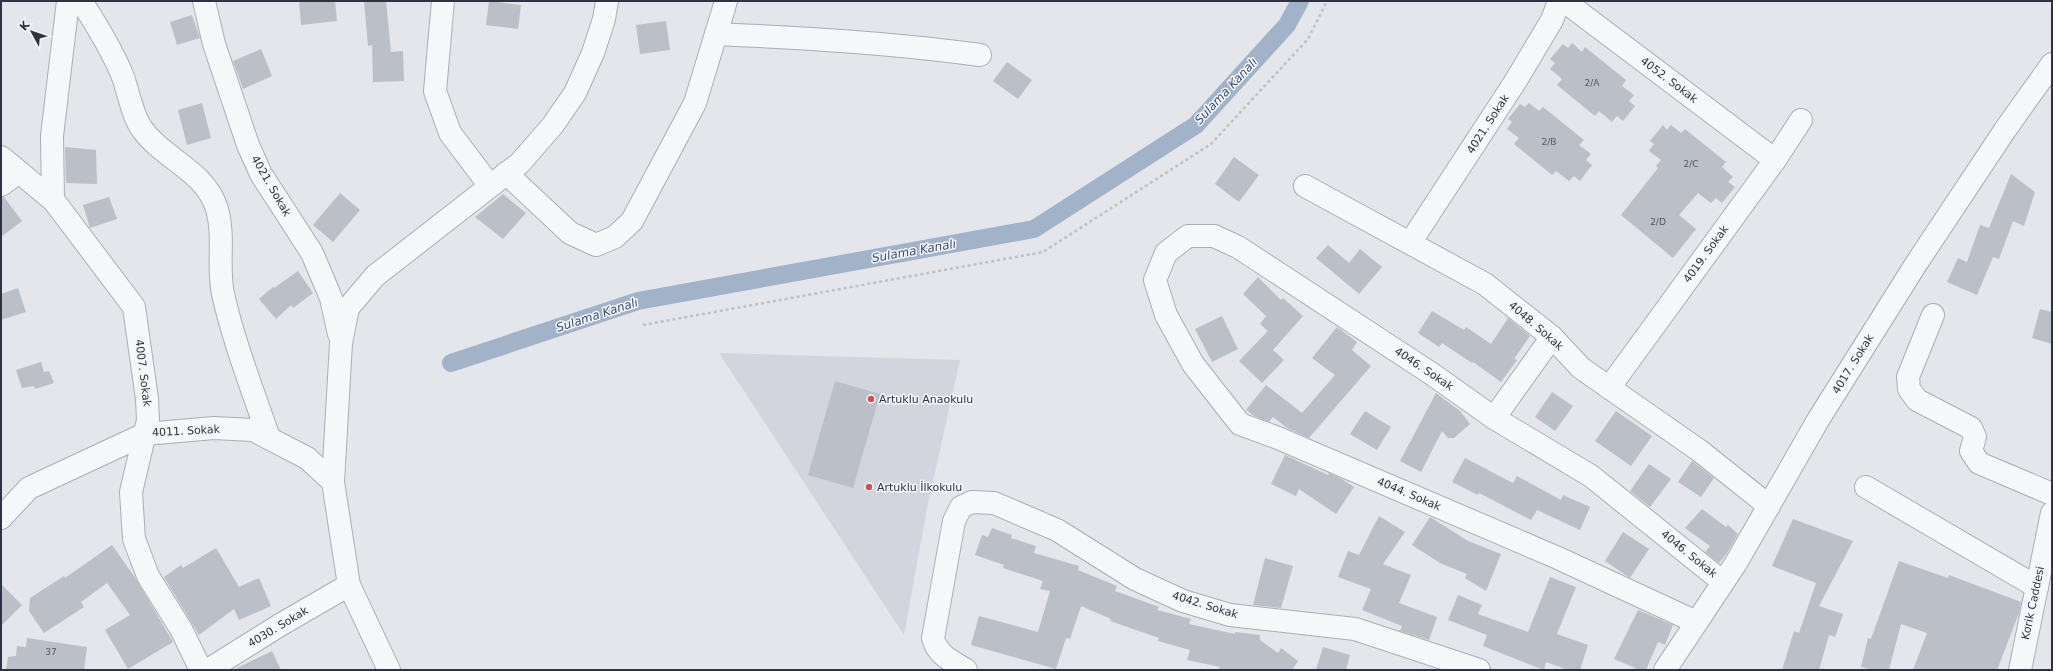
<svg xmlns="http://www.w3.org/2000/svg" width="2053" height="671" font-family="'DejaVu Sans',sans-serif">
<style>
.built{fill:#d2d5dd}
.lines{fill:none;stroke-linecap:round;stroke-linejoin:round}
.canal{stroke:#a2b2c8;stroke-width:18}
.building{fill:#bbbfc7}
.minor-casing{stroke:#a9adb5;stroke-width:24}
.path{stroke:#bec0c6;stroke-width:2.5;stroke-dasharray:3 3;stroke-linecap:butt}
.minor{stroke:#f6f7f9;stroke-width:22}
.poi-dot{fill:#c6535d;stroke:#f4f5f8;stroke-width:1.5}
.labels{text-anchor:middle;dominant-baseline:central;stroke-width:3;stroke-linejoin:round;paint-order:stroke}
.number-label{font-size:9px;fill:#505663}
.street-label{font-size:11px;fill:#2d3342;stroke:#f4f5f8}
.poi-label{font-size:11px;fill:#2d3342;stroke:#f4f5f8;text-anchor:start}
.water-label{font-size:12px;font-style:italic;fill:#395074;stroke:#f4f5f8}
</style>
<rect width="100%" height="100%" fill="#e4e6eb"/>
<polygon class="built" points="719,353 960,360 927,508 904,635"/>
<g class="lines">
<polyline class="canal" points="451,363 638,301 1034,229 1196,125 1287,25 1300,1"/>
</g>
<g class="building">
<polygon points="299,1 335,1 337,21 301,25"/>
<polygon points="364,1 386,1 391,52 403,51 404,81 373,82 372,45 368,46"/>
<polygon points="489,1 521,5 518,29 486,25"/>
<polygon points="192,15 200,38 177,45 170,22"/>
<polygon points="666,21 670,50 640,54 636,25"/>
<polygon points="1572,43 1582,52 1585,47 1626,80 1622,86 1634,95 1629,101 1635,106 1623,121 1617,116 1612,122 1599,111 1595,116 1557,85 1562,79 1550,69 1555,63 1550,59 1563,44 1568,48"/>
<polygon points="261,49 272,76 243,89 233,61"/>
<polygon points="1007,62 1032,80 1018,99 993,81"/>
<polygon points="202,103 211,138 187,145 178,110"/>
<polygon points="1529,103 1539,111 1543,107 1584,140 1579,145 1591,154 1586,160 1592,165 1580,181 1574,176 1569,181 1556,171 1552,175 1514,144 1519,138 1507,129 1512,122 1508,119 1520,104 1525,107"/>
<polygon points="1663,125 1667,130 1671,125 1681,133 1685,129 1726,162 1722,167 1733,177 1728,182 1735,187 1722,203 1716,198 1711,203 1698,193 1679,215 1696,229 1673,258 1621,215 1658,168 1656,166 1661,160 1649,151 1654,144 1650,141"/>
<polygon points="65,147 96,150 97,184 66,183"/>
<polygon points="1234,157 1259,175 1239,202 1215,184"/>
<polygon points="2011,174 2035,192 2024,226 2013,221 1999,259 1993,257 1977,295 1947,282 1958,258 1967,262 1980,225 1989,228"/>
<polygon points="340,193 360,210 333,242 313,225"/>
<polygon points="503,194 526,213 503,239 475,217"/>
<polygon points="1,197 4,197 22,221 1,237"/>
<polygon points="109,197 117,219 90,228 83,205"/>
<polygon points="1328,245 1349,263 1360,249 1382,267 1359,294 1316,258"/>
<polygon points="298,271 313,293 293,308 291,305 276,319 259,299 273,287 274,288"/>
<polygon points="1258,277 1281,300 1283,298 1303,316 1273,350 1284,360 1262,383 1239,361 1268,331 1260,324 1266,316 1243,294"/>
<polygon points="18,288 26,312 1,320 1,294"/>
<polygon points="2040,309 2052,312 2052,344 2032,338"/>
<polygon points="1432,311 1464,330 1466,327 1491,344 1508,318 1530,336 1514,359 1517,360 1501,382 1473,362 1472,363 1442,343 1439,347 1418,333"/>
<polygon points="1222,316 1238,349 1212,362 1195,329"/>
<polygon points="1337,327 1357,342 1352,350 1371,366 1309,438 1287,428 1273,417 1269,422 1254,416 1246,410 1266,385 1302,413 1335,375 1312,358"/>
<polygon points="41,362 44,372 49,371 54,383 35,389 34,386 22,388 16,370"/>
<polygon points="835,381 880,394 853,488 808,475"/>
<polygon points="1552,392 1573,406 1555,431 1535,417"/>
<polygon points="1436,393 1460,411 1470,424 1454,438 1448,438 1442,431 1421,472 1400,461"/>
<polygon points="1365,411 1391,427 1377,450 1350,434"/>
<polygon points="1616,411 1652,436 1631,466 1595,441"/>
<polygon points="1285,455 1328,475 1329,473 1342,479 1354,487 1336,514 1299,489 1296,496 1271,484"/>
<polygon points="1465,458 1513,483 1517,476 1561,500 1563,495 1590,507 1580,530 1537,510 1531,520 1479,493 1478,495 1452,482"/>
<polygon points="1692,461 1714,478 1701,497 1678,482"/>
<polygon points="1649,464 1671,479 1650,507 1630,491"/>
<polygon points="1702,509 1726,527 1728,525 1738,534 1727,553 1719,563 1705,552 1710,546 1685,528"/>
<polygon points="1379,516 1405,532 1383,564 1411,575 1399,603 1437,617 1429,640 1400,631 1402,626 1362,610 1371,589 1338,577 1348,551 1359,555"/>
<polygon points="1430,517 1468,541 1501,554 1486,591 1465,578 1467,574 1440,563 1412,545"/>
<polygon points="1793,519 1853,541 1819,606 1843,614 1835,637 1829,635 1819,670 1782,670 1794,631 1799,633 1816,583 1772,566"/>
<polygon points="992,528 1012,535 1011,538 1036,546 1034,553 1079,566 1078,570 1117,586 1115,591 1159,607 1157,610 1191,619 1189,624 1235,634 1235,632 1260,635 1260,640 1278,653 1281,648 1298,661 1292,670 1218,670 1220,667 1187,660 1190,650 1158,641 1159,638 1110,621 1111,619 1081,606 1070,639 1066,638 1056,669 971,645 979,616 1038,632 1050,591 1040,589 1043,581 1003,568 1004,565 975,555 982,535 988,537"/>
<polygon points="1623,532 1649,549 1630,578 1605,561"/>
<polygon points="112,545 136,579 173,642 128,669 105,630 130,615 107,583 81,602 84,607 44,633 29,611 30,598 64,576 65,578"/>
<polygon points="216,548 239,587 259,578 271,606 239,620 234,609 199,635 164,577 181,565 183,568"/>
<polygon points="1265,558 1293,566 1281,608 1253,605"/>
<polygon points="1899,561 1948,578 1949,575 2021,602 2019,613 1997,670 1913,670 1927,633 1901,624 1889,670 1874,670 1861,667 1868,638 1871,639"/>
<polygon points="1550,577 1576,587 1557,634 1588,645 1580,670 1568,670 1546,662 1544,670 1483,646 1487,635 1448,620 1458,595 1482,605 1478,614 1528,632"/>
<polygon points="1,584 22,605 1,626"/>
<polygon points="1638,610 1673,625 1665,645 1658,642 1646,670 1640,670 1614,659"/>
<polygon points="27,638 87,647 84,670 6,670 8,657 16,656 17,646 26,647"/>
<polygon points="1323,647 1350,655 1346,670 1316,670"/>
<polygon points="272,651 281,670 233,670"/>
</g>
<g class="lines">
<g class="minor-casing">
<g id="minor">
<path d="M81 1C96 24 110 47 121 72 128 88 132 116 142 129 164 160 205 170 217 209 225 237 217 266 223 294 234 343 253 391 269 438"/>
<polyline points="204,1 214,44 248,145 261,174 312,253 331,298 339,334"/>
<polyline points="443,1 435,91 450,133 490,186"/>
<polyline points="1564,1 1775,160"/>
<path d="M716 34C805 38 892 43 980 55"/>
<polyline points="1,157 54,201 134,307 147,399 148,420 131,492 134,539 148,576 181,629 201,670"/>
<polyline points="506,173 570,233 596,245 615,237 632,221 695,103 726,1"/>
<polyline points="1,185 19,172"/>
<polyline points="1305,186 1485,284 1552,337 1581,368 1700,451 1769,506"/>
<polyline points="53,200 52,136 68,1"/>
<polyline points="1410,243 1515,82 1552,20 1559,1"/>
<polyline points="1933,315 1908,377 1909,389 1917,400 1971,428 1975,437 1971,451 1979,463 2052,494"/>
<polyline points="1609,388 1775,160 1801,120"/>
<polyline points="1494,418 1552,337"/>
<polyline points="1866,487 2037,587"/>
<polyline points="1,518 29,488 145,434 214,428 253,430 307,458 333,482"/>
<polyline points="1696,622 1558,558 1278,438 1240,424 1193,364 1166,315 1155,280 1166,253 1188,236 1214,236 1238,247 1432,374 1494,418 1591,476 1723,582"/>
<polyline points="208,670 280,625 349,585"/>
<polyline points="389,670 349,585 333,482 341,343 348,308 375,276 520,163 553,125 575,93 593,53 604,19 607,1"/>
<path d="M966 670C952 661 937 655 933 638L954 521 961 507 972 502 994 503 1057 530 1135 579 1183 601 1230 615 1355 629 1479 670"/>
<polyline points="1665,670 1736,563 1818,420 1916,264 2005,130 2052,64"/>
<polyline points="2020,670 2052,513"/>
</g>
</g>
<polyline class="path" points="643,325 1043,252 1211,144 1308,39 1327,1"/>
<use href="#minor" class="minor"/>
</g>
<g class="poi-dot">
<circle cx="871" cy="399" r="4"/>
<circle cx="869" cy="487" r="4"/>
</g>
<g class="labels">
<g class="number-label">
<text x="1592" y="83">2/A</text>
<text x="1549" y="142">2/B</text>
<text x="1691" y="164">2/C</text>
<text x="1658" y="222">2/D</text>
<text x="51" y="652">37</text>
</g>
<g class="street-label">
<text transform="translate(1669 80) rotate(37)">4052. Sokak</text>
<text transform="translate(1488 124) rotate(-57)">4021. Sokak</text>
<text transform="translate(271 186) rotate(60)">4021. Sokak</text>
<text transform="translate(1706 254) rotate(-54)">4019. Sokak</text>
<text transform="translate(1536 326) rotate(41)">4048. Sokak</text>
<text transform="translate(1853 364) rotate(-58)">4017. Sokak</text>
<text transform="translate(1424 369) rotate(34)">4046. Sokak</text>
<text transform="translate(143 373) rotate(83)">4007. Sokak</text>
<text transform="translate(186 431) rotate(-3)">4011. Sokak</text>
<text transform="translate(1409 494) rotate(23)">4044. Sokak</text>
<text transform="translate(1689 554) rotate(39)">4046. Sokak</text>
<text transform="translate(2033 603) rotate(-78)">Korik Caddesi</text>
<text transform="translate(1205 605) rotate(17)">4042. Sokak</text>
<text transform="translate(278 627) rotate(-31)">4030. Sokak</text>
</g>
<g class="poi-label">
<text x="879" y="399">Artuklu Anaokulu</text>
<text x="877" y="487">Artuklu İlkokulu</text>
</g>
<g class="water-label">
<text transform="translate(1226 91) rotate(-47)">Sulama Kanalı</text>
<text transform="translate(914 251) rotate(-10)">Sulama Kanalı</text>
<text transform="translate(597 315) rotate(-18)">Sulama Kanalı</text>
</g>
</g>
<rect width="2053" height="671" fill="none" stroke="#2d3342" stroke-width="4"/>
<g transform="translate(32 32) rotate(310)" stroke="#f4f5f8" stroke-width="3" paint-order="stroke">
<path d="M0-3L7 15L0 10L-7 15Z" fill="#2d3342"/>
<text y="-6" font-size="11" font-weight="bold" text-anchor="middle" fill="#2d3342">K</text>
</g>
</svg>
